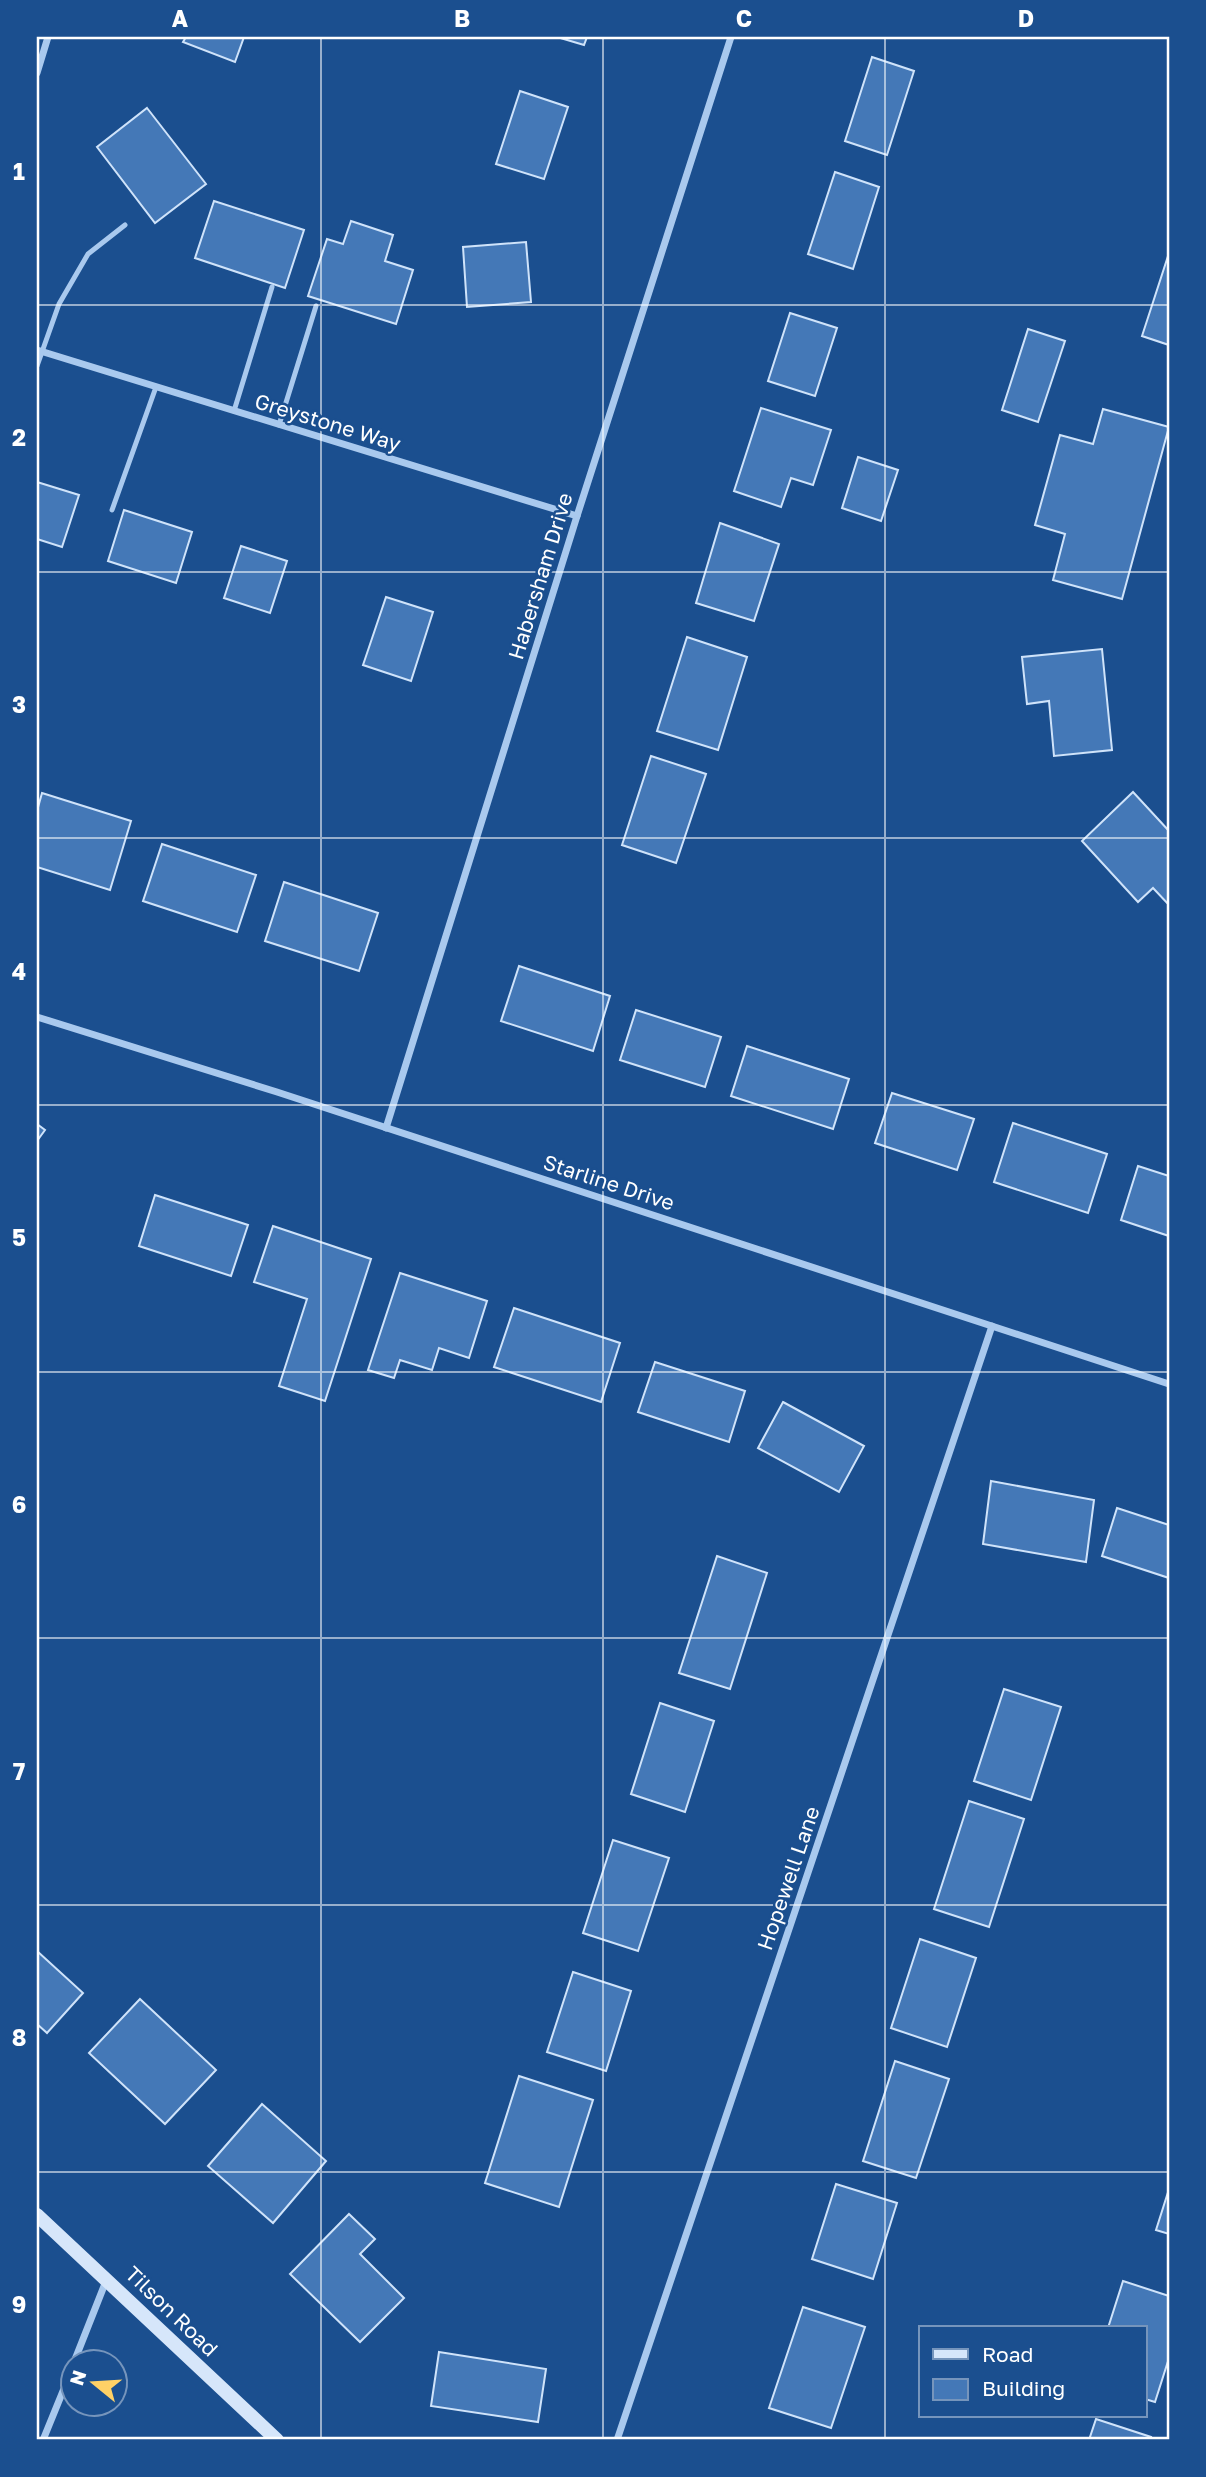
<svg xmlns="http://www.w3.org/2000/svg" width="1206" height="2477" font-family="'Golos Text',sans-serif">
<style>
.building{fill:#4478b7;stroke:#cfe3fa;stroke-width:2}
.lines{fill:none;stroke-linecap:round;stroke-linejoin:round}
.lane{stroke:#a9c9ee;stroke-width:5}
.street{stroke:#a9c9ee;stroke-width:7}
.secondary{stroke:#d6e6fa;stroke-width:14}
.grid{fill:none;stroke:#fff;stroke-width:2;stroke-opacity:0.55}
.labels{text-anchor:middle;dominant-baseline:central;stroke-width:5;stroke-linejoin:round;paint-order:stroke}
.street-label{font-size:21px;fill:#fff;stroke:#1b4f8f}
.neatline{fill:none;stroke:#fff;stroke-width:2.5}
.grid-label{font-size:23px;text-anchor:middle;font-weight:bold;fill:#fff}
</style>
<rect width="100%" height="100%" fill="#1b4f8f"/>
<g class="building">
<polygon points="186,37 244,37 235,62 183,42"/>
<polygon points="557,37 587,37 584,45"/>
<polygon points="872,57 914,71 887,155 845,141"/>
<polygon points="520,91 568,107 544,179 496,164"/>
<polygon points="147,108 206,184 155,223 97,147"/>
<polygon points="835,172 879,187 853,269 808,254"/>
<polygon points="214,201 304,230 285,288 195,258"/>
<polygon points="351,221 393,235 385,261 413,270 396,324 308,296 327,239 343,244"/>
<polygon points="526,242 531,302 467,307 463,247"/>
<polygon points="1169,253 1169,345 1142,336"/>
<polygon points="790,313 837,328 815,396 768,381"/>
<polygon points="1028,329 1065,341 1038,422 1002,410"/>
<polygon points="761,408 831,430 813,485 791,478 781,507 734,491"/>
<polygon points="1103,409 1169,427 1122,599 1053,580 1065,534 1035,525 1060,435 1093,444"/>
<polygon points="858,457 898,470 881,521 842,508"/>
<polygon points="37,482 79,495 62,547 37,539"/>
<polygon points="124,510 192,532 176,583 108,561"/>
<polygon points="720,523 779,544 754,621 696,603"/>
<polygon points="241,546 287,561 270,613 224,598"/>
<polygon points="386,597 433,612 411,681 363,665"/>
<polygon points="687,637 747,657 718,750 657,731"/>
<polygon points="1102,649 1112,750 1054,756 1049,701 1027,704 1022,657"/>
<polygon points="651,756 706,774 676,863 622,845"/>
<polygon points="1133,792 1169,831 1169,905 1153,888 1138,902 1082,841"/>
<polygon points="42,793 131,821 110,890 37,867 37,811"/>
<polygon points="162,844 256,875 237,932 143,901"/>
<polygon points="284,882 378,913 359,971 265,941"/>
<polygon points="519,966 610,996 593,1051 501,1021"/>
<polygon points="636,1010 721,1037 705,1087 620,1060"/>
<polygon points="747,1046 849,1079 833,1129 731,1096"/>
<polygon points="892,1093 974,1119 957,1170 875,1143"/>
<polygon points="1013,1123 1107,1154 1088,1213 994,1182"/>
<polygon points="37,1124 45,1130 37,1141"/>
<polygon points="1138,1166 1169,1176 1169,1236 1121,1220"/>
<polygon points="155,1195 248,1225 231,1276 139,1246"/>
<polygon points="273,1226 371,1259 325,1401 279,1386 307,1299 254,1282"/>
<polygon points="400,1273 487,1301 469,1358 439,1348 432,1370 400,1360 394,1378 368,1370"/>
<polygon points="514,1308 620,1343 601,1402 494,1367"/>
<polygon points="655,1362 745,1391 729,1442 638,1412"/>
<polygon points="783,1402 864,1446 839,1492 758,1448"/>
<polygon points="991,1481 1094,1500 1086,1562 983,1544"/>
<polygon points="1117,1508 1169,1525 1169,1578 1102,1556"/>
<polygon points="717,1556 767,1573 730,1689 679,1673"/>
<polygon points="1004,1689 1061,1707 1031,1800 974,1781"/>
<polygon points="660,1703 714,1721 685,1812 631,1794"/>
<polygon points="969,1801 1024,1819 989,1927 934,1909"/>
<polygon points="613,1840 669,1858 638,1951 583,1933"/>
<polygon points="920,1939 976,1958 947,2047 891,2028"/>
<polygon points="37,1951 83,1993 47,2033 37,2024"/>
<polygon points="573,1972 631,1991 606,2071 547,2052"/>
<polygon points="140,1999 216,2070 165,2124 89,2053"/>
<polygon points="895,2061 949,2079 916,2178 863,2161"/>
<polygon points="519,2076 593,2100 559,2207 485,2183"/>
<polygon points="262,2104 326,2161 273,2223 208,2166"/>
<polygon points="836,2184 897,2203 873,2279 812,2259"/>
<polygon points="1169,2189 1169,2234 1156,2230"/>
<polygon points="349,2214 375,2239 360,2254 404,2298 360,2342 290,2274"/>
<polygon points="1123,2281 1169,2296 1169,2358 1155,2402 1145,2399 1145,2328 1108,2328"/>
<polygon points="803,2307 865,2327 831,2428 769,2408"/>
<polygon points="439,2352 546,2369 538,2422 431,2406"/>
<polygon points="1096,2419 1151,2437 1150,2440 1089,2440"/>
</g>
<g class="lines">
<g class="lane">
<polyline points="37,366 59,304 88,254 125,225"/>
<polyline points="234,411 272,287"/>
<polyline points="279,425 316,306"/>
<polyline points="112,510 156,387"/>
</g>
<g class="street">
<polyline points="37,73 48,37"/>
<polyline points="37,350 577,516"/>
<polyline points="37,1017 277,1092 1169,1384"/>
<polyline points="386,1128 577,516 731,37"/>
<polyline points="74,2362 106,2281"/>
<polyline points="43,2440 74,2364"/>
<polyline points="617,2440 992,1326"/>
</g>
<polyline class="secondary" points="37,2215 277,2440"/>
</g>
<path class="grid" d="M321 37V2440M603 37V2440M885 37V2440M37 305H1169M37 572H1169M37 838H1169M37 1105H1169M37 1372H1169M37 1638H1169M37 1905H1169M37 2172H1169"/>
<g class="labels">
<g class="street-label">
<text transform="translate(328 422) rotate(17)">Greystone Way</text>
<text transform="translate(540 576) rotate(-73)">Habersham Drive</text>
<text transform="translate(609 1182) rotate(18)">Starline Drive</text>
<text transform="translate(788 1878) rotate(-71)">Hopewell Lane</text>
<text transform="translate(172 2311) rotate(44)">Tilson Road</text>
</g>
</g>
<rect width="1206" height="2477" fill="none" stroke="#1b4f8f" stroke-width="77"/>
<rect x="919" y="2326" width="228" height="91" fill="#1b4f8f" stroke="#7695bc" stroke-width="2"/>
<rect x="933" y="2349" width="35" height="10" fill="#d6e6fa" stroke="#7695bc" stroke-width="2"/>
<text x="982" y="2362" font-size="21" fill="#ffffff">Road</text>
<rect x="933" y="2379" width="35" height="21" fill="#4478b7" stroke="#7695bc" stroke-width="2"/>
<text x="982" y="2396" font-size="21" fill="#ffffff">Building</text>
<g transform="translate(94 2383) rotate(288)"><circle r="33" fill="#1b4f8f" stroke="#7695bc" stroke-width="2"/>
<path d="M0-5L12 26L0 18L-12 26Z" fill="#ffd166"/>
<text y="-10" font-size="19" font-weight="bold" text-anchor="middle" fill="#ffffff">N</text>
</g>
<rect x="38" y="38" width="1130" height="2400" class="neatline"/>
<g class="grid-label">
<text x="180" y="27">A</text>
<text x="462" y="27">B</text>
<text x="744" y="27">C</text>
<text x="1026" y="27">D</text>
<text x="19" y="180">1</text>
<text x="19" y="446">2</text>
<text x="19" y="713">3</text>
<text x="19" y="980">4</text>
<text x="19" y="1246">5</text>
<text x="19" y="1513">6</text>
<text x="19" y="1780">7</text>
<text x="19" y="2046">8</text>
<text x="19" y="2313">9</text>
</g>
</svg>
